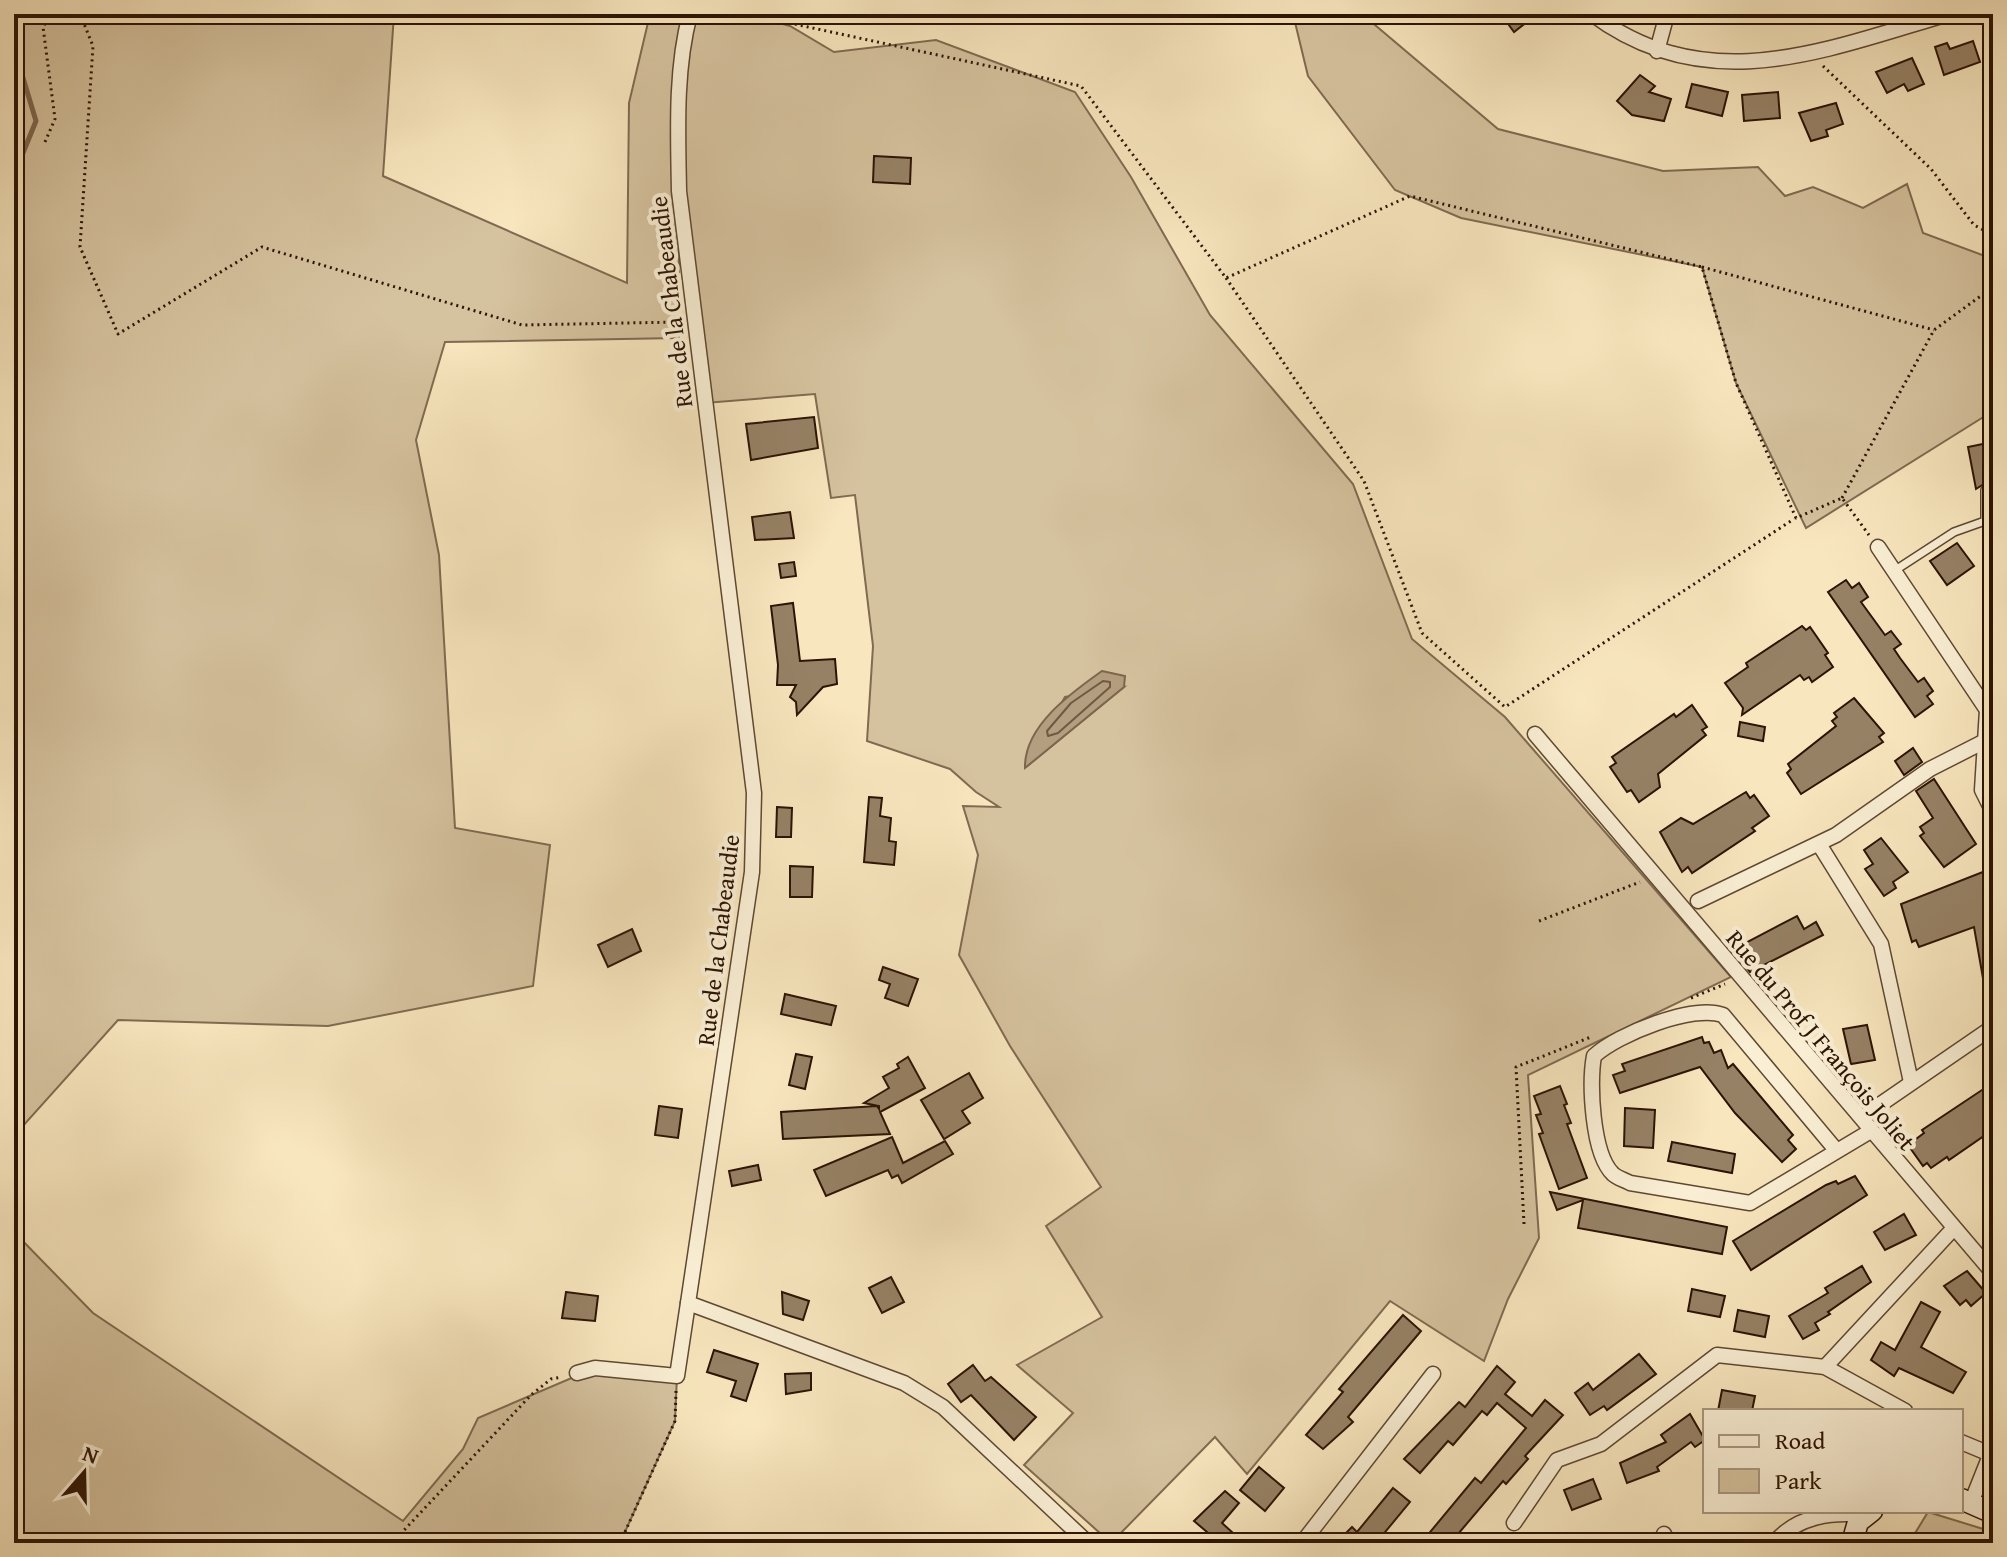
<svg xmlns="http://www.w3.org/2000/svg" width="2007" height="1557" font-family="'Gentium Book Plus',serif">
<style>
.green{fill:#d5c29e;stroke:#806a51;stroke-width:2;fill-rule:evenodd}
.water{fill:#b39e7f;stroke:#7d664e;stroke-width:2}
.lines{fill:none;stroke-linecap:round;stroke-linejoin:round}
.shore{stroke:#705842;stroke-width:2}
.stream{stroke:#7d664e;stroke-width:5}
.building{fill:#968165;stroke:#2c1304;stroke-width:2}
.lane-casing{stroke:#5f4832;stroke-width:10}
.street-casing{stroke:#5f4832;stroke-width:17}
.secondary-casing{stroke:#2c1304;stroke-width:23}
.path{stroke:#2c1304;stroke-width:3;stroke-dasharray:2 4;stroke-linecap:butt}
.lane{stroke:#faefd5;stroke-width:7}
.street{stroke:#faefd5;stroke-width:14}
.secondary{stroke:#faefd5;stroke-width:20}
.labels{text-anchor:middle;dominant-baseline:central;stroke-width:8;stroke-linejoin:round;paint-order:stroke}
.street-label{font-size:24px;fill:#2c1304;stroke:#faefd5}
</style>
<rect width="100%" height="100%" fill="#f8e6be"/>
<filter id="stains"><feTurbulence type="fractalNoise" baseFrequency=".0025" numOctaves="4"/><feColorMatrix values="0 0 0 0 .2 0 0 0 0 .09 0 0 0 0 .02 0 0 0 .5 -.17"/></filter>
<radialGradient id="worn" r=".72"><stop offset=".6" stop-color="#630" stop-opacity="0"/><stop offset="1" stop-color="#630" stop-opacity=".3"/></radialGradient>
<g class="green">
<path d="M14 14H394L383 176 627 283 629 103 650 14H747L790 26 834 52 936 40 1075 92 1131 177 1210 315 1353 484 1412 639 1505 717 1731 977 1528 1075 1539 1238 1508 1299 1484 1361 1390 1301 1247 1474 1215 1437 1111 1543 1024 1465 1073 1413 1017 1365 1102 1317 1046 1226 1101 1187 1010 1046 959 955 978 855 963 806 999 807 976 792 950 769 867 741 873 646 855 495 831 498 815 394 705 403 679 201V338L445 342 416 440 439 555 455 828 550 845 533 986 328 1026 118 1020 14 1136ZM1124 687 1026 767 1065 697Z"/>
<polygon points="1293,14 1362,14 1498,129 1663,171 1758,167 1785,196 1813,187 1863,208 1907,184 1923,233 1993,259 1993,411 1806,528 1736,383 1702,267 1461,218 1395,190 1308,76"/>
<polygon points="14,1232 93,1313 403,1521 463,1449 478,1418 595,1368 677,1376 675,1421 620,1543 14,1543"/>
<polygon points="1928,1512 1993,1532 1993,1543 1909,1543"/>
</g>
<path class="water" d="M1102 671 1125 676 1124 687 1025 768C1024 726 1071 693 1102 671Z"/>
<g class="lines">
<polygon class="shore" points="1103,681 1110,682 1110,687 1058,733 1048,736 1047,731 1071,703"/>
<polyline class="stream" points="14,48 36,121 14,175"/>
</g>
<g class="building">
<polygon points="1501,14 1537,14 1514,32"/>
<polygon points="1973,41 1980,62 1944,75 1935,47 1947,43 1950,49"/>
<polygon points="1912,58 1924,84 1908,91 1904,84 1887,93 1876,72"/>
<polygon points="1640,75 1655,86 1649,92 1671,99 1664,121 1632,115 1617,101"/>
<polygon points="1692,84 1728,92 1722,116 1686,107"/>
<polygon points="1778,92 1780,118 1744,121 1742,95"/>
<polygon points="1836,103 1843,124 1826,130 1828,136 1811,141 1799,113"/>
<polygon points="874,156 911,158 910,184 873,182"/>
<polygon points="814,417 818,448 751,460 746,424"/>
<polygon points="1983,444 1991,485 1984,484 1976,489 1968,447"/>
<polygon points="790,512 794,538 755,540 752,517"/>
<polygon points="1957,543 1974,566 1947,585 1930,561"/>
<polygon points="794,562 796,576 781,578 779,564"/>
<polygon points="1846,580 1852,588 1859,583 1868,597 1861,602 1885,635 1891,631 1901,644 1894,649 1900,658 1918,682 1924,678 1933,691 1927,696 1933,704 1915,717 1828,592"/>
<polygon points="793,603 800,661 835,659 837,684 823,687 797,715 796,702 790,697 796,685 777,685 778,665 771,606"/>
<polygon points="1802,626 1806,630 1810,627 1828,653 1825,655 1833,667 1812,682 1809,677 1804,680 1800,675 1742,715 1743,708 1725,683 1748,667 1746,663"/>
<polygon points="1854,698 1884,733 1879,737 1883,742 1801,794 1787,773 1791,769 1788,764 1836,726 1832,721 1837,717 1834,713"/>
<polygon points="1692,705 1707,727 1702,730 1706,735 1658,774 1660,787 1639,802 1631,790 1627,792 1610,767 1616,763 1612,757 1674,714 1676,717"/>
<polygon points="1740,722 1765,727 1763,741 1738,736"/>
<polygon points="1913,748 1922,762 1904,775 1895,761"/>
<polygon points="1934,779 1976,844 1944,867 1920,836 1924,833 1920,827 1933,818 1916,791"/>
<polygon points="1746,792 1750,798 1754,795 1769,816 1752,828 1755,831 1692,873 1688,867 1682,872 1660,832 1681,818 1693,824"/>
<polygon points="869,797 882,798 880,816 891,818 889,841 896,842 894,865 864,862"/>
<polygon points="777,807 792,808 791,837 776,837"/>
<polygon points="1881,838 1908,872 1893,882 1896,888 1884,896 1865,869 1873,864 1864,850"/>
<polygon points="790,866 813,867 812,897 790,897"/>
<polygon points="1993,868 1993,1000 1987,1001 1974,927 1919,947 1916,940 1912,942 1901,904"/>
<polygon points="1797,916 1804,929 1816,922 1823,935 1750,972 1734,953 1732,950"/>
<polygon points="632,929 641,951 608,967 598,945"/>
<polygon points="883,967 918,979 908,1006 885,998 890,984 879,980"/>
<polygon points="785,994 836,1006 831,1025 781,1014"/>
<polygon points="1867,1025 1875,1060 1851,1064 1843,1029"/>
<polygon points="1702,1037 1704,1043 1709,1042 1714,1053 1721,1050 1728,1068 1733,1064 1793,1135 1788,1140 1796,1149 1782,1162 1735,1113 1700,1067 1620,1093 1613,1075 1625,1071 1622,1064"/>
<polygon points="796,1054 812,1057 805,1089 789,1085"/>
<polygon points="908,1057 925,1088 880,1112 890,1134 783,1139 781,1112 877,1106 879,1109 879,1106 864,1103 889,1088 883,1077 899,1068 897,1064"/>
<polygon points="969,1073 983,1098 962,1111 970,1123 944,1139 921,1100"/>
<polygon points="1560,1086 1567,1104 1564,1105 1571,1123 1567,1124 1587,1178 1559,1189 1539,1134 1543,1133 1536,1115 1541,1114 1534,1096"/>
<polygon points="1985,1088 1993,1099 1993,1149 1984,1136 1949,1160 1947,1157 1931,1168 1927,1163 1923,1166 1908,1145 1924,1133 1922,1130"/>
<polygon points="659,1106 682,1109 678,1138 655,1135"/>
<polygon points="1625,1108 1655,1110 1653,1148 1624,1146"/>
<polygon points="892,1137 903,1163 945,1141 953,1154 902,1183 898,1175 892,1178 888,1170 826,1196 814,1170"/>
<polygon points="1672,1142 1735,1154 1732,1173 1668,1161"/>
<polygon points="758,1165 761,1180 732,1186 729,1171"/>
<polygon points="1855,1176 1867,1195 1751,1270 1733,1241 1826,1185 1836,1181 1838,1184"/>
<polygon points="1550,1192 1727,1227 1722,1254 1578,1228 1583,1200 1557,1210"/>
<polygon points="1904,1214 1916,1235 1885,1250 1874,1232"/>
<polygon points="1862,1266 1871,1282 1828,1312 1830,1314 1815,1323 1819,1330 1803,1339 1789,1316 1828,1293 1825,1288"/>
<polygon points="1967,1271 1986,1293 1971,1306 1966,1300 1960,1305 1944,1286"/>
<polygon points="891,1277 904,1302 882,1313 869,1288"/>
<polygon points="1692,1289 1725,1296 1720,1317 1688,1311"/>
<polygon points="566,1292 598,1296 595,1321 562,1318"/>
<polygon points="782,1292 809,1301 803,1320 783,1314"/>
<polygon points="1921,1302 1940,1312 1921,1347 1966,1372 1953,1393 1899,1368 1894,1376 1871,1360 1881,1342 1895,1350"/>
<polygon points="1738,1310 1769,1316 1765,1337 1734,1331"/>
<polygon points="1403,1315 1421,1331 1348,1417 1353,1422 1323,1449 1306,1435 1343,1392 1339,1389"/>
<polygon points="714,1350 758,1364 746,1401 731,1396 736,1381 707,1372"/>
<polygon points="1639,1354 1656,1374 1607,1410 1604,1406 1590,1415 1575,1393 1588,1383 1593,1390"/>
<polygon points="973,1365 985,1381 991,1377 1036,1417 1014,1440 971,1395 961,1402 948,1384"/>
<polygon points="1497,1366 1515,1382 1505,1394 1532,1416 1545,1400 1563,1415 1525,1456 1528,1459 1506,1484 1503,1481 1458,1534 1468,1543 1421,1543 1475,1478 1481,1483 1526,1428 1497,1403 1487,1415 1482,1411 1453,1445 1448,1441 1420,1473 1404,1459 1459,1402 1465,1407"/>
<polygon points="811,1373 811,1390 786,1394 785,1374"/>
<polygon points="1722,1390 1755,1396 1752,1411 1718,1411"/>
<polygon points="1690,1414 1705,1440 1695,1447 1691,1442 1657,1467 1659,1471 1627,1483 1620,1463 1666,1442 1661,1435"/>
<polygon points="1259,1467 1284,1488 1265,1511 1240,1490"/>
<polygon points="1593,1479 1601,1499 1572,1510 1564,1490"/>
<polygon points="1393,1488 1410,1502 1376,1543 1336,1543 1352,1527 1357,1532"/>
<polygon points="1225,1491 1239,1503 1222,1523 1244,1543 1220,1543 1194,1521"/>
</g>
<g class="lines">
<g class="lane-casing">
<polyline id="lane" points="1894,571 1954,532 1985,521 1985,490"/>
</g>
<g class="street-casing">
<g id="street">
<path d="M690 14C675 70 678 133 679 191L754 793 752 872 688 1303 904 1383 943 1407 1088 1543"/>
<path d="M1592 14C1707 100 1825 50 1948 14"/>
<polyline points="1657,51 1667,14"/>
<polyline points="1878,547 1987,710 1982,790 1993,812"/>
<polyline points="1535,734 1993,1273"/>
<polyline points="1819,844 1881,944 1911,1082"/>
<polyline points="1698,901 1836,835 1930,769 1985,741"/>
<polyline points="1875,1108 1993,1027"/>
<path d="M1836 1150 1723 1015C1693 1004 1618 1034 1594 1056 1589 1083 1592 1154 1613 1174 1617 1178 1625 1180 1630 1183L1750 1203 1869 1132"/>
<polyline points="1825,1367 1953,1229"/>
<polyline points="577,1373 595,1368 677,1376 688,1303"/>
<polyline points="1961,1442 1990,1454"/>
<polyline points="1971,1503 1993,1448"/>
<polyline points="1514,1523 1557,1460 1601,1444 1717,1355 1825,1367 1905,1411"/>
<polyline points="1664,1534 1668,1543"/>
<polyline points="1302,1543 1433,1374"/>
<path d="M1774 1543C1798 1515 1832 1512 1866 1515"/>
</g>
</g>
<g class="secondary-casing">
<g id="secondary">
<polyline points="1961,1499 1993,1513"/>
<polyline points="1852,1543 1858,1522 1872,1511"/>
</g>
</g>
<g class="path">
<polyline points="80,14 93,46 80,247 118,334 262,247 522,325 679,322"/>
<polyline points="748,14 1081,86 1226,278 1410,196 1702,267 1736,383 1796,518 1842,498 1869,535"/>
<polyline points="1823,66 1931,169 1974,225 1993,235"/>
<polyline points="45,142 55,119 43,27 51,14"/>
<polyline points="1702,267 1934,330"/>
<polyline points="1226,278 1364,481 1422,633 1505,707 1794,519"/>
<polyline points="1842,498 1934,330 1993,287"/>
<polyline points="1539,921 1640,882"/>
<polyline points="1691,998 1725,984"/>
<polyline points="1524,1224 1516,1067 1591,1037"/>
<polyline points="392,1543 531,1395 551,1379 562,1377"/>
<polyline points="620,1543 675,1421 676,1391"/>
<polyline points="1986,1543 1987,1531"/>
</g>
<use href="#lane" class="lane"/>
<use href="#street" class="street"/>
<use href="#secondary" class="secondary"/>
</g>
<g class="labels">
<g class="street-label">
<text transform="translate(671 302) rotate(-97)">Rue de la Chabeaudie</text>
<text transform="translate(718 940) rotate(-83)">Rue de la Chabeaudie</text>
<text transform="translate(1821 1040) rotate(50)">Rue du Prof J François Joliet</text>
</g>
</g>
<rect width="2007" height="1557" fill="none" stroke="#f8e6be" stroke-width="48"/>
<rect x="16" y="16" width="1975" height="1525" fill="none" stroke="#2c1304" stroke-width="4"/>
<rect x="24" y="24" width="1959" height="1509" fill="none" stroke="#2c1304" stroke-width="2"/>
<rect x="1703" y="1409" width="260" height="104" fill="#faefd5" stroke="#a89781" stroke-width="2"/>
<rect x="1719" y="1435" width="40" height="12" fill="#faefd5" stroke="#a89781" stroke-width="2"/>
<text x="1775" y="1449" font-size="24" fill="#2c1304">Road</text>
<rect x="1719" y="1469" width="40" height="24" fill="#d5c29e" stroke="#a89781" stroke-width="2"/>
<text x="1775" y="1489" font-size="24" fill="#2c1304">Park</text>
<g transform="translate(84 1473) rotate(20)" stroke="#faefd5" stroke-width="6" paint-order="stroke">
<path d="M0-6L14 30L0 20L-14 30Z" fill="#2c1304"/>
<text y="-12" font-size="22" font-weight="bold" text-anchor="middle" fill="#2c1304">N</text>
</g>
<rect width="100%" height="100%" filter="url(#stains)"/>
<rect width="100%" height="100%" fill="url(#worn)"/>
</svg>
